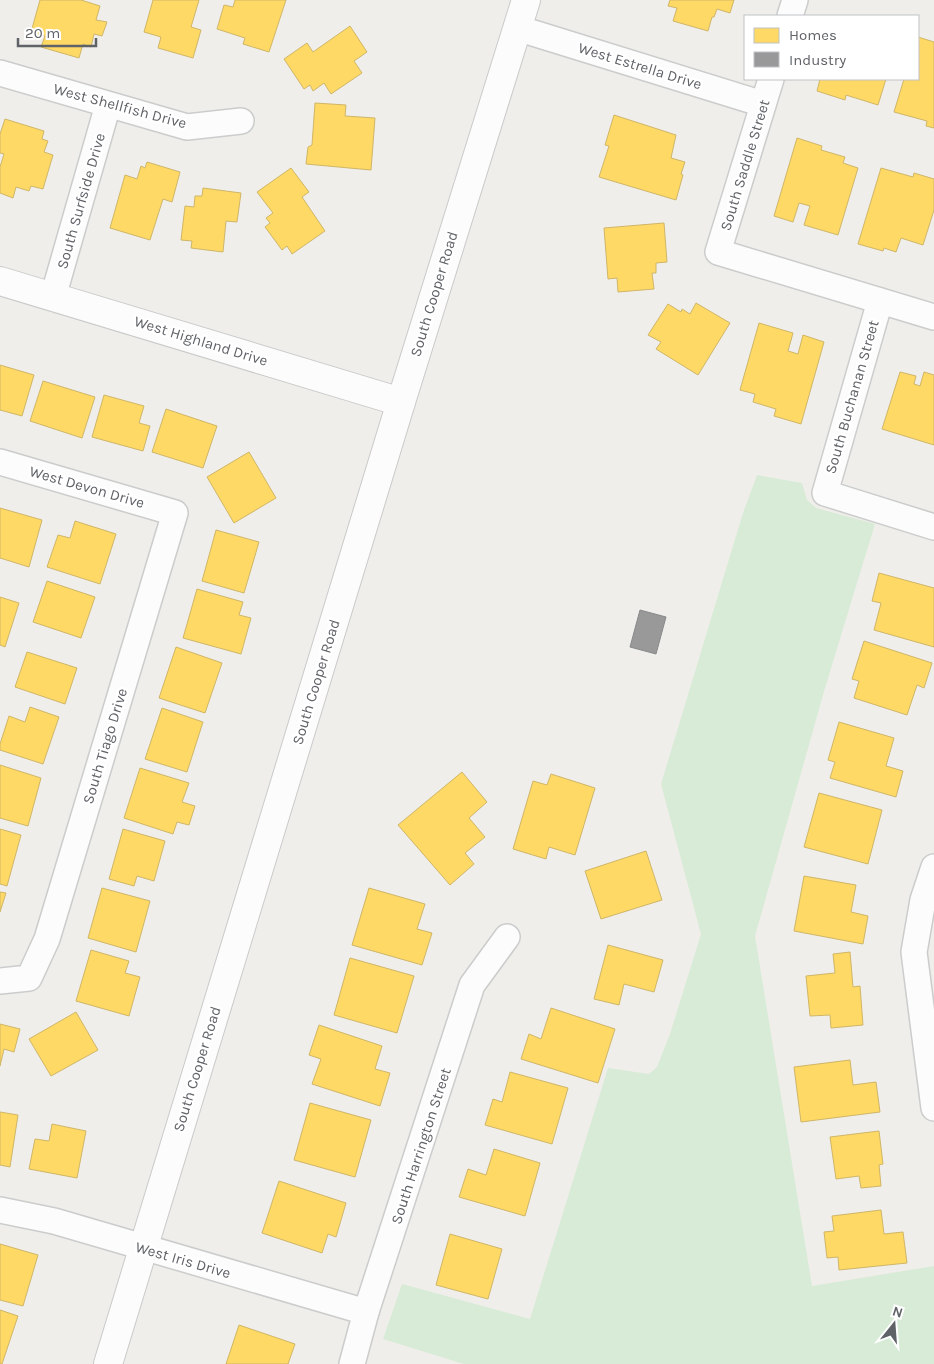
<svg xmlns="http://www.w3.org/2000/svg" width="934" height="1364" font-family="Karla,sans-serif">
<style>
.green{fill:#d8ebd6}
.homes{fill:#ffd966;stroke:#cfb667}
.industry{fill:#999;stroke:#88898a}
.lines{fill:none;stroke-linecap:round;stroke-linejoin:round}
.street-casing{stroke:#cbcccc;stroke-width:28}
.secondary-casing{stroke:#cacacb;stroke-width:30}
.street{stroke:#fdfcfc;stroke-width:25}
.secondary{stroke:#fdfcfc;stroke-width:28}
.labels{text-anchor:middle;dominant-baseline:central;stroke-width:5;stroke-linejoin:round;paint-order:stroke}
.street-label{font-size:15px;fill:#5f6368;stroke:#fff}
</style>
<rect width="100%" height="100%" fill="#efeeea"/>
<polygon class="green" points="757,475 802,483 807,500 816,508 875,524 825,688 755,936 812,1286 934,1266 934,1364 464,1364 383,1339 402,1284 530,1319 608,1068 649,1074 657,1067 670,1034 701,934 661,784 743,513"/>
<g class="homes">
<polygon points="40,0 81,0 100,6 96,20 107,22 102,36 94,34 91,47 83,44 79,58 41,47 45,36 31,32"/>
<polygon points="153,0 199,0 191,27 201,30 193,58 158,48 161,37 144,32"/>
<polygon points="235,0 286,0 269,52 243,44 245,38 217,29 224,5 233,7"/>
<polygon points="670,0 734,0 730,13 717,9 714,17 712,17 708,31 673,21 677,8 668,6"/>
<polygon points="350,26 367,52 354,61 362,73 331,94 324,83 313,91 310,85 304,89 284,59 307,43 313,52"/>
<polygon points="918,37 934,42 934,128 926,126 927,121 894,112 904,79 918,79"/>
<polygon points="820,79 886,79 878,105 846,95 845,100 817,91"/>
<polygon points="315,103 346,105 345,116 375,118 371,170 306,164 308,147 312,145"/>
<polygon points="614,115 676,135 671,158 685,162 681,174 683,175 676,200 599,177 609,146 605,145"/>
<polygon points="5,119 44,131 42,139 48,141 44,152 53,155 43,189 31,186 29,191 16,187 13,198 0,193 0,167 4,154 0,153 0,134"/>
<polygon points="797,138 822,146 821,150 845,157 843,163 858,168 838,235 804,225 810,206 799,203 793,222 774,216"/>
<polygon points="147,162 180,172 172,202 163,199 150,240 110,228 125,175 137,179 141,166 145,168"/>
<polygon points="291,168 309,192 302,197 325,231 292,254 287,246 282,250 265,227 270,223 266,218 273,213 257,192"/>
<polygon points="881,168 913,177 914,173 934,179 934,210 923,245 901,238 896,252 884,248 883,251 858,244"/>
<polygon points="203,188 241,193 237,222 226,221 223,252 191,248 192,241 181,240 185,206 194,207 195,196 202,196"/>
<polygon points="664,223 667,262 656,263 656,273 652,273 654,289 618,292 617,278 608,279 604,228"/>
<polygon points="696,303 730,323 698,375 656,349 661,342 648,335 668,304 681,312 682,309 690,314"/>
<polygon points="759,323 793,333 788,351 798,354 803,335 824,342 801,424 774,416 776,409 753,402 755,394 740,390"/>
<polygon points="0,365 34,375 22,416 0,410"/>
<polygon points="900,372 916,376 914,384 920,386 924,372 934,375 934,445 882,429"/>
<polygon points="43,381 95,397 82,438 30,421"/>
<polygon points="104,395 144,406 139,423 150,426 143,451 92,437"/>
<polygon points="166,409 217,426 203,468 152,452"/>
<polygon points="249,452 276,498 234,523 207,477"/>
<polygon points="0,508 42,520 29,567 0,558"/>
<polygon points="75,521 116,534 100,584 47,567 58,535 70,538"/>
<polygon points="216,530 259,542 244,593 202,581"/>
<polygon points="879,573 934,588 934,647 874,630 881,603 872,601"/>
<polygon points="47,581 95,597 81,638 33,622"/>
<polygon points="197,589 243,602 239,615 251,618 241,654 183,638"/>
<polygon points="0,597 19,603 5,647 0,645"/>
<polygon points="864,641 932,663 924,688 917,685 907,715 854,698 859,681 852,679"/>
<polygon points="176,647 222,663 205,713 159,698"/>
<polygon points="27,652 77,668 65,704 15,687"/>
<polygon points="30,707 59,717 43,764 0,750 0,744 9,716 25,722"/>
<polygon points="162,708 203,722 187,772 145,759"/>
<polygon points="839,722 894,738 886,766 903,771 896,797 830,778 835,762 828,760"/>
<polygon points="0,765 41,778 28,826 0,818"/>
<polygon points="140,768 189,783 182,802 195,806 189,825 177,822 173,834 124,818"/>
<polygon points="462,772 487,802 469,818 485,837 465,853 474,864 450,885 398,825"/>
<polygon points="551,774 595,788 575,855 549,847 546,859 513,849 533,781 547,785"/>
<polygon points="819,793 882,810 868,864 804,847"/>
<polygon points="0,829 21,835 7,886 0,884"/>
<polygon points="123,829 165,841 154,881 137,876 134,886 109,879"/>
<polygon points="646,851 662,900 601,919 585,871"/>
<polygon points="804,876 856,885 851,912 868,916 863,944 794,931"/>
<polygon points="102,888 150,901 136,952 88,938"/>
<polygon points="369,888 425,904 417,929 432,933 422,965 352,945"/>
<polygon points="0,892 6,893 0,912"/>
<polygon points="608,945 663,960 654,992 624,984 619,1005 594,999"/>
<polygon points="91,950 129,961 125,973 140,977 129,1016 76,1001"/>
<polygon points="850,952 853,987 860,986 863,1025 831,1028 830,1015 810,1016 806,976 835,973 833,954"/>
<polygon points="350,958 414,976 397,1033 334,1015"/>
<polygon points="551,1008 615,1029 598,1083 521,1059 529,1034 541,1039"/>
<polygon points="76,1012 98,1050 51,1076 29,1039"/>
<polygon points="0,1024 20,1029 14,1052 4,1049 0,1066"/>
<polygon points="319,1025 382,1046 375,1069 390,1073 380,1106 312,1084 321,1059 309,1055"/>
<polygon points="850,1060 853,1085 876,1082 880,1112 801,1122 794,1067"/>
<polygon points="510,1072 568,1088 552,1144 485,1125 493,1099 502,1102"/>
<polygon points="310,1103 371,1120 355,1177 294,1160"/>
<polygon points="0,1112 18,1115 10,1167 0,1165"/>
<polygon points="52,1124 86,1131 77,1178 29,1169 35,1139 49,1141"/>
<polygon points="879,1131 883,1164 879,1165 881,1186 861,1188 859,1176 836,1179 830,1137"/>
<polygon points="494,1149 540,1163 525,1216 459,1197 468,1169 486,1175"/>
<polygon points="279,1181 346,1203 336,1237 328,1234 322,1253 262,1233"/>
<polygon points="881,1210 884,1234 903,1232 907,1263 839,1270 838,1257 827,1258 824,1232 834,1231 832,1216"/>
<polygon points="450,1234 502,1249 488,1299 436,1285"/>
<polygon points="0,1244 38,1255 23,1306 0,1300"/>
<polygon points="0,1310 18,1316 2,1364 0,1364"/>
<polygon points="239,1325 295,1344 288,1364 226,1364"/>
</g>
<polygon class="industry" points="640,610 666,617 656,654 630,647"/>
<g class="lines">
<g class="street-casing">
<g id="street">
<polyline points="790,16 795,0"/>
<polyline points="517,28 763,104"/>
<polyline points="0,73 187,127 241,121"/>
<polyline points="771,79 718,252 934,317"/>
<polyline points="53,297 108,105"/>
<polyline points="880,301 825,493 934,527"/>
<polyline points="0,462 175,513 47,939 29,978 0,981"/>
<polyline points="934,867 923,900 914,952 934,1108"/>
<polyline points="0,1210 54,1221 366,1312"/>
<polyline points="352,1364 366,1312 472,985 507,937"/>
</g>
</g>
<g class="secondary-casing">
<g id="secondary">
<polyline points="0,281 401,402"/>
<polyline points="108,1364 401,402 526,0"/>
</g>
</g>
<use href="#street" class="street"/>
<use href="#secondary" class="secondary"/>
</g>
<g class="labels">
<g class="street-label">
<text transform="translate(640 66) rotate(17)">West Estrella Drive</text>
<text transform="translate(120 106) rotate(15)">West Shellfish Drive</text>
<text transform="translate(745 165) rotate(-73)">South Saddle Street</text>
<text transform="translate(81 201) rotate(-74)">South Surfside Drive</text>
<text transform="translate(434 294) rotate(-73)">South Cooper Road</text>
<text transform="translate(201 341) rotate(17)">West Highland Drive</text>
<text transform="translate(852 397) rotate(-74)">South Buchanan Street</text>
<text transform="translate(87 487) rotate(16)">West Devon Drive</text>
<text transform="translate(316 682) rotate(-73)">South Cooper Road</text>
<text transform="translate(105 746) rotate(-73)">South Tiago Drive</text>
<text transform="translate(197 1069) rotate(-73)">South Cooper Road</text>
<text transform="translate(421 1146) rotate(-72)">South Harrington Street</text>
<text transform="translate(183 1260) rotate(16)">West Iris Drive</text>
</g>
</g>
<rect x="744" y="15" width="175" height="65" fill="#ffffff" stroke="#bfc1c3"/>
<rect x="754" y="28" width="25" height="15" fill="#ffd966" stroke="#bfc1c3"/>
<text x="789" y="40" font-size="15" fill="#5f6368">Homes</text>
<rect x="754" y="52" width="25" height="15" fill="#999999" stroke="#bfc1c3"/>
<text x="789" y="65" font-size="15" fill="#5f6368">Industry</text>
<g transform="translate(894 1324) rotate(17)" stroke="#ffffff" stroke-width="4" paint-order="stroke">
<path d="M0-4L9 19L0 12L-9 19Z" fill="#5f6368"/>
<text y="-8" font-size="14" font-weight="bold" text-anchor="middle" fill="#5f6368">N</text>
</g>
<path d="M18 38v8h78v-8" fill="none" stroke="#5f6368" stroke-width="2.5"/>
<text x="25" y="38" font-size="15" fill="#5f6368" stroke="#ffffff" stroke-width="4" paint-order="stroke">20 m</text>
</svg>
